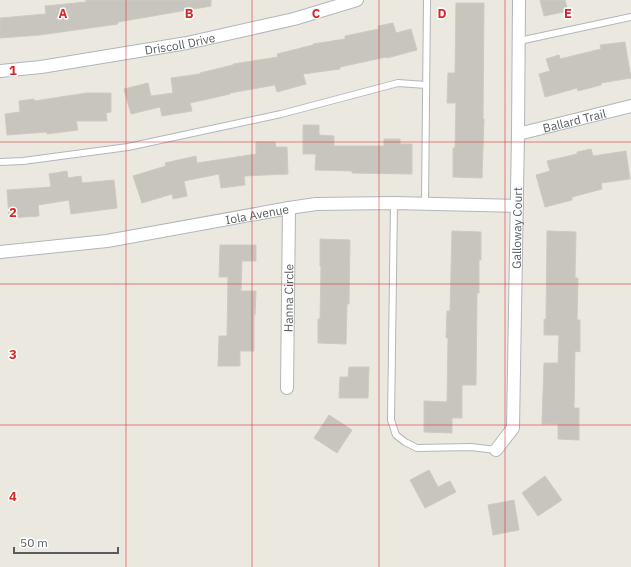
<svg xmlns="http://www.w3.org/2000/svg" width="631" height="567" viewBox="0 0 631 567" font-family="'IBM Plex Sans',sans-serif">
	<rect width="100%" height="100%" fill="#ebe8e0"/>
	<g fill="#c8c5bf" stroke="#cfcabf">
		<path d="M 86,0 L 211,0 L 211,6 L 118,22 L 118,24 L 40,35 L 0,38 L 0,18 L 46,14 L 45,6 L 86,2 Z"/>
		<path d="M 540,0 L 565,0 L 568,11 L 544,16 Z"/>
		<path d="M 456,3 L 484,3 L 483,119 L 484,119 L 482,178 L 453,177 L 453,148 L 455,148 L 456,103 L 447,103 L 448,73 L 455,73 Z"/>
		<path d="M 393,23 L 396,33 L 411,29 L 417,50 L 387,58 L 386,57 L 340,67 L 340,69 L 303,74 L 306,84 L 277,92 L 275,85 L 230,93 L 230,94 L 190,103 L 192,111 L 162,116 L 160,107 L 131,114 L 124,89 L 148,83 L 151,96 L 173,93 L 171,78 L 200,74 L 200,73 L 233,65 L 233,64 L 278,57 L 277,54 L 313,45 L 313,44 L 345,39 L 345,36 L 379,29 L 378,26 Z"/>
		<path d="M 625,42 L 631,78 L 601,83 L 601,85 L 578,91 L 577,88 L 545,97 L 539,74 L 550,71 L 546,59 L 559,55 L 560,59 L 601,49 L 600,45 Z"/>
		<path d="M 87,93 L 111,93 L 111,112 L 106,113 L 107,121 L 76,121 L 78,130 L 47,134 L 47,132 L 7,135 L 5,114 L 20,112 L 19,101 L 34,99 L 34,101 Z"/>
		<path d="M 303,125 L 319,125 L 319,135 L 334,136 L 334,146 L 384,146 L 384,139 L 400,139 L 400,144 L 412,144 L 412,174 L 352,173 L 352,171 L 315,170 L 316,154 L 303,154 Z"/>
		<path d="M 256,142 L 275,142 L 276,147 L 287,147 L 288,174 L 244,176 L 245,185 L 221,188 L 219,174 L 184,181 L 187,196 L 173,199 L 172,194 L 142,203 L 133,176 L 166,166 L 165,163 L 196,156 L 197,163 L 256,154 Z"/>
		<path d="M 591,149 L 593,156 L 626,151 L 630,179 L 601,183 L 602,189 L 572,197 L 572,200 L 545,207 L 536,175 L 550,171 L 547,161 L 577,154 L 577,152 Z"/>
		<path d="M 67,171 L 68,178 L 81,176 L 82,183 L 114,180 L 117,208 L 71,214 L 69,200 L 38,205 L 39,216 L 9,218 L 7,190 L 51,187 L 49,174 Z"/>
		<path d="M 452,231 L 481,232 L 481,260 L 479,260 L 479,293 L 477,293 L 476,385 L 462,385 L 462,418 L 452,418 L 452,433 L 424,432 L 424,401 L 447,402 L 448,338 L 446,338 L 447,311 L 450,311 Z"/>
		<path d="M 547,231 L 576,232 L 575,278 L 578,278 L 577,320 L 580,320 L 580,352 L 575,351 L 574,408 L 579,408 L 579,440 L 558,439 L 558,424 L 542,424 L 544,363 L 558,363 L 559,335 L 544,335 L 544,319 L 546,320 Z"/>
		<path d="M 320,239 L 350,240 L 349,304 L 347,304 L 346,344 L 318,343 L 318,319 L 320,319 L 321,266 L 320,266 Z"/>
		<path d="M 220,245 L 256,245 L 256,261 L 242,261 L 241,291 L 256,291 L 255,315 L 254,315 L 254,351 L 240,351 L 240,366 L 218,366 L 219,336 L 227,336 L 228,277 L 219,277 Z"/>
		<path d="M 349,367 L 369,367 L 368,398 L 339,398 L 340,377 L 348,377 Z"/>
		<path d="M 329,415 L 352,430 L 337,453 L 314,438 Z"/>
		<path d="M 429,470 L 438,487 L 450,481 L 456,492 L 425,508 L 410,480 Z"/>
		<path d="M 545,476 L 562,500 L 538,516 L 522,493 Z"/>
		<path d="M 514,500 L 519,530 L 493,535 L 488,505 Z"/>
	</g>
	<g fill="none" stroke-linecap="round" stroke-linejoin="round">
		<defs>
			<g id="service">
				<path d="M 519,41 L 631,17"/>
				<path d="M 0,162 L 23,161 L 128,147 L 281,114 L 398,83 L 426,85"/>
				<path d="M 394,203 L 391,420 L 396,435 L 405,442 L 417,448 L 471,447 L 496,450"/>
				<path d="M 425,204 L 427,0"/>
			</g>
			<g id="minor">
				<path id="s1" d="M 0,71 L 41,67 L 187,43 L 294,19 L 357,0"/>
				<path id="s2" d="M 518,134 L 631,106"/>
				<path id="s3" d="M 0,252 L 107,241 L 289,208 L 316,204 L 394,203 L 517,206"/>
				<path id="s4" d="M 287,388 L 289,208"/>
				<path id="s5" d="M 496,450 L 513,428 L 518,134 L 519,0"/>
			</g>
		</defs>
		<use href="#service" stroke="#b2b6ba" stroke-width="8"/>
		<use href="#minor" stroke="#b2b6ba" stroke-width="14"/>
		<use href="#service" stroke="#fff" stroke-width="6"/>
		<use href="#minor" stroke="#fff" stroke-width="12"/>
	</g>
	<path fill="none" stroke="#d62828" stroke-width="1" stroke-opacity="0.55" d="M 126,0 L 126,567M 252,0 L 252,567M 379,0 L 379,567M 505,0 L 505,567M 0,142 L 631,142M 0,284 L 631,284M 0,425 L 631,425"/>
	<g text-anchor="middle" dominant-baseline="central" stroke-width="3" stroke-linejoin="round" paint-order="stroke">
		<g font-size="12" fill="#585c60" stroke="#fff">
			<text stroke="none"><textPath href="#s1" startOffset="182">Driscoll Drive</textPath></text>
			<text stroke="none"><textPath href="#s2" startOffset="58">Ballard Trail</textPath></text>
			<text stroke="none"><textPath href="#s3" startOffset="260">Iola Avenue</textPath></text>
			<text stroke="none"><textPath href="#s5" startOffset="228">Galloway Court</textPath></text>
			<text stroke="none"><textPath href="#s4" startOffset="90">Hanna Circle</textPath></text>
		</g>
	</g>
	<g font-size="13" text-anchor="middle" font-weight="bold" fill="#d62828" stroke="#fff" stroke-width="3" stroke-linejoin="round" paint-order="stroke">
		<text x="63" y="18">A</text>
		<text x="189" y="18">B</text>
		<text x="316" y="18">C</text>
		<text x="442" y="18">D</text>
		<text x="568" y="18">E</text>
		<text x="13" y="75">1</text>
		<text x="13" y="217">2</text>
		<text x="13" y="359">3</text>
		<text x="13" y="501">4</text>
	</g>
	<path d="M14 547v6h104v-6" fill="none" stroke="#585c60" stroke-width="2"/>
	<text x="20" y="547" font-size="12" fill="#585c60" stroke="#ffffff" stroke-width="3" paint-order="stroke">50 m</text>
</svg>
